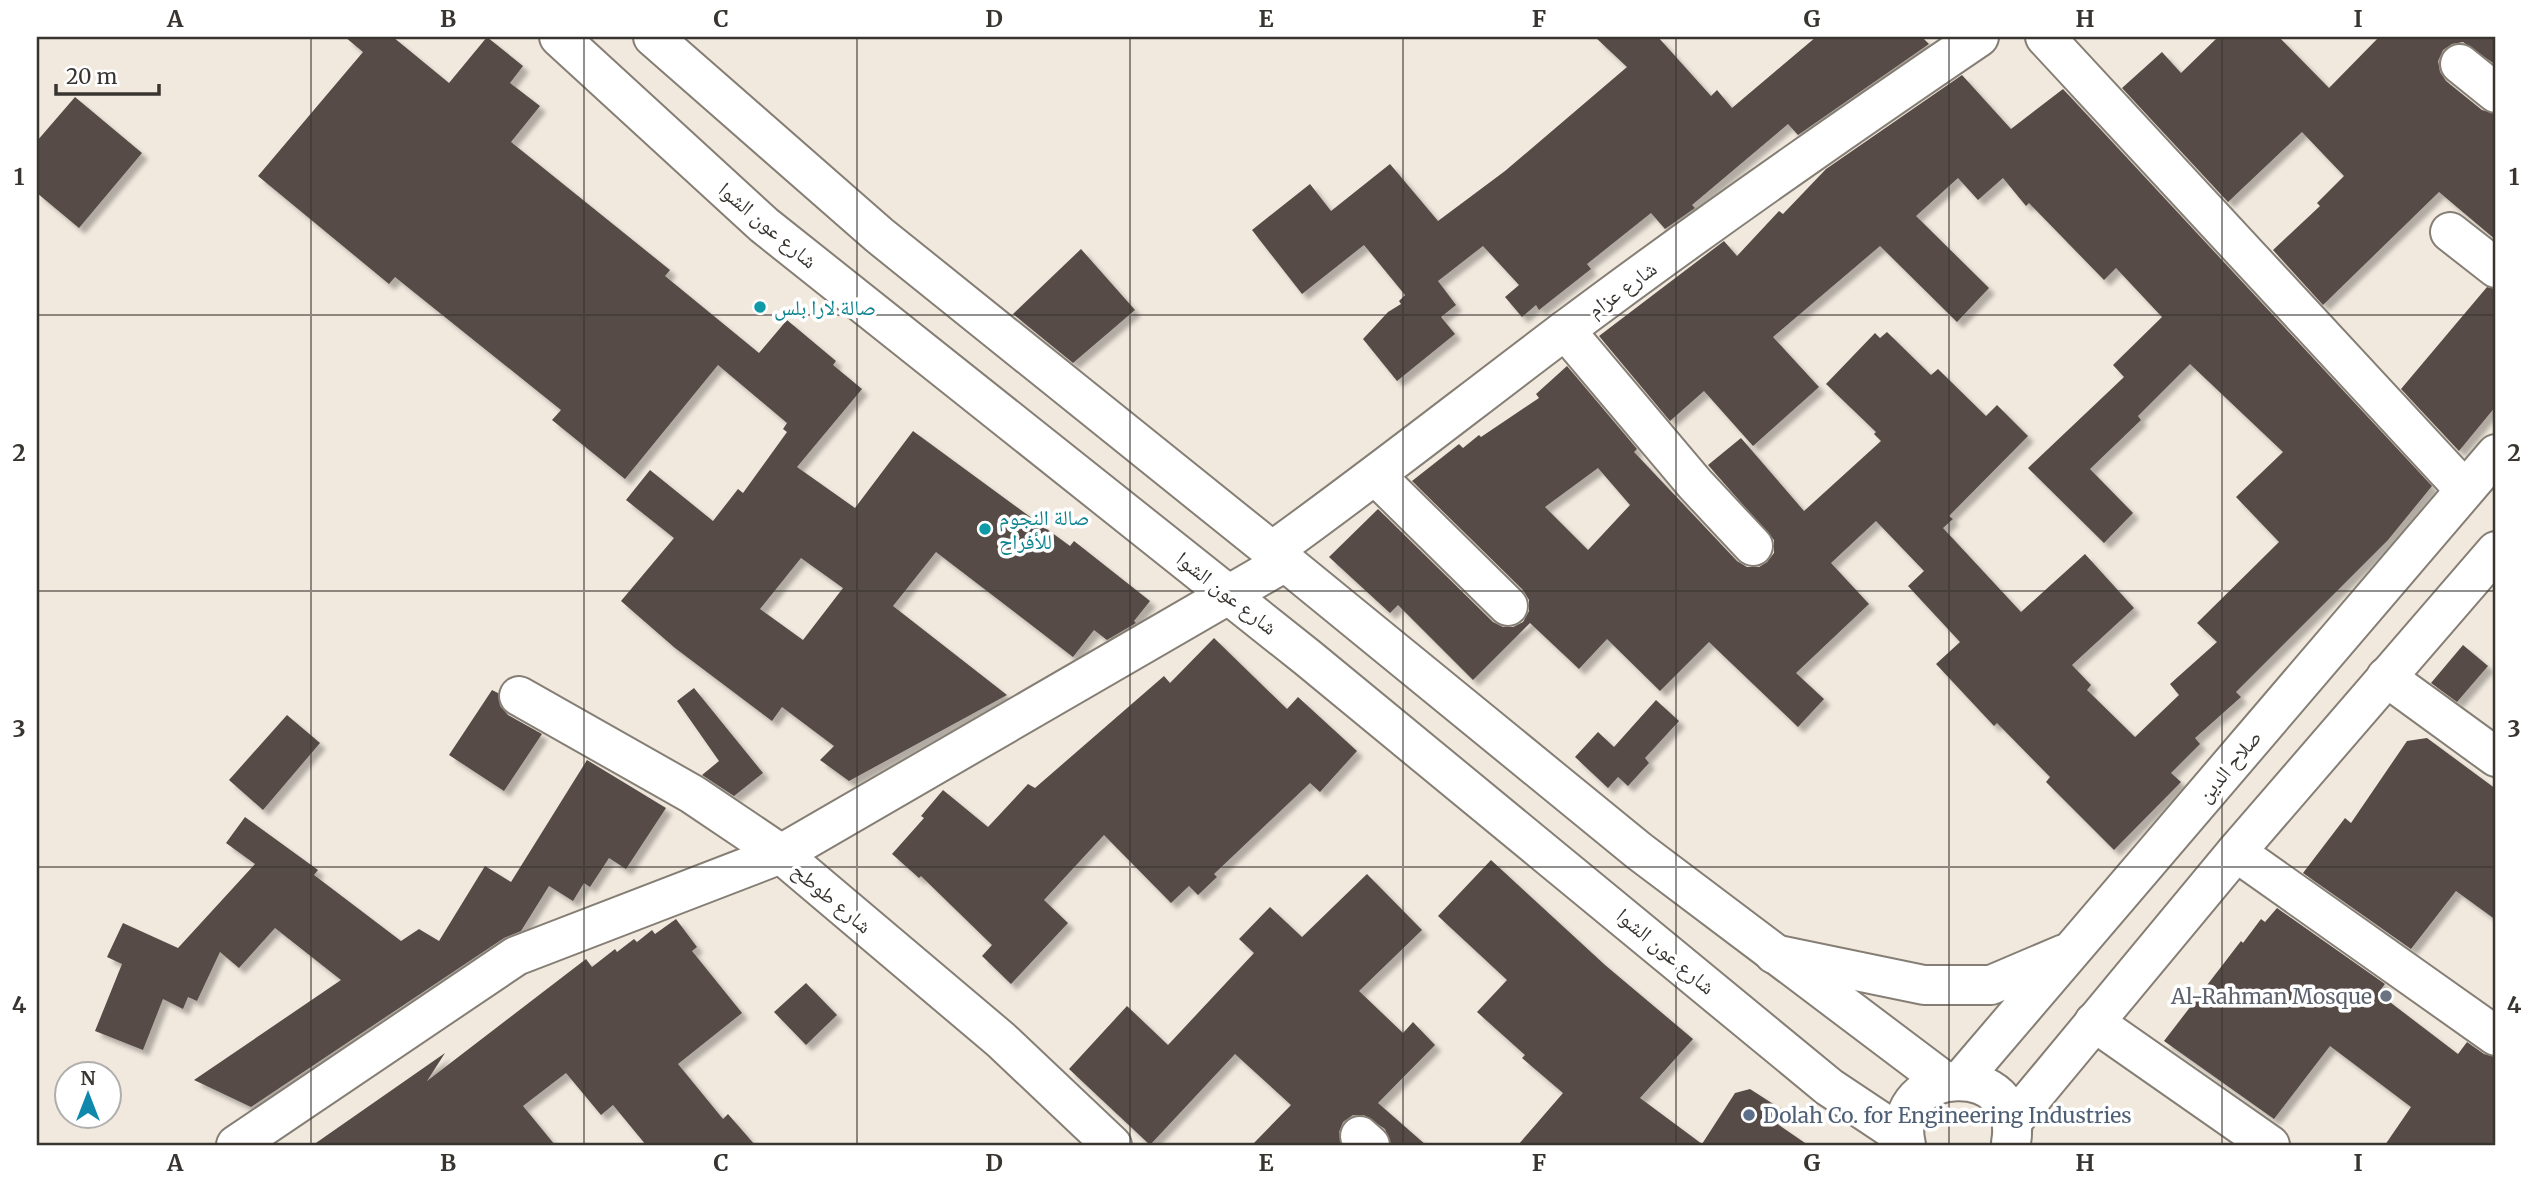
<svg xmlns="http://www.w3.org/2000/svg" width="2533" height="1182" viewBox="0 0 2533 1182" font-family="Merriweather,'Noto Naskh Arabic',serif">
	<defs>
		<filter id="shadow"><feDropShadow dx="6" dy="6" stdDeviation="2" flood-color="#0004"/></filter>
	</defs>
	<rect width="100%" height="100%" fill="#f1e9de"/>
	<g fill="#574c47" fill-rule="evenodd" filter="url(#shadow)">
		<path d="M 345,37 L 393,37 L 449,83 L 487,37 L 523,66 L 510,83 L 540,106 L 511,142 L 670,270 L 665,276 L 759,353 L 787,320 L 836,361 L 833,365 L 862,389 L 797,467 L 855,508 L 913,431 L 1070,546 L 1074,541 L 1150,601 L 1134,621 L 1136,623 L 1107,640 L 1094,630 L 1073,657 L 936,552 L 893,606 L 1007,695 L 849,781 L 820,760 L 834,746 L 782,707 L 772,721 L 675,648 L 621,601 L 674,538 L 626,500 L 650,470 L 713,521 L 738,489 L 743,493 L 787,432 L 783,429 L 787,423 L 718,365 L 625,479 L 552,420 L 561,410 L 395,277 L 389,284 L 258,176 L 363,52 ZM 801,558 L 843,588 L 803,640 L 760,609 Z"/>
		<path d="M 1595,37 L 1658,37 L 1711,96 L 1717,90 L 1732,108 L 1816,37 L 1922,37 L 1929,44 L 1798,135 L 1788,124 L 1692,205 L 1695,208 L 1665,229 L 1651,213 L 1587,264 L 1591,269 L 1539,310 L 1536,305 L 1522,317 L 1505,297 L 1519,285 L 1483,246 L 1438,281 L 1456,305 L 1441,317 L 1455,334 L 1397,381 L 1363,339 L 1388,312 L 1401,304 L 1399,301 L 1405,295 L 1364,245 L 1302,294 L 1252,230 L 1310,184 L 1331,211 L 1390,164 L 1438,221 L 1505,171 L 1627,67 Z"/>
		<path d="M 2218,37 L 2279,37 L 2329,88 L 2379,37 L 2496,37 L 2496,65 L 2463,42 L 2452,44 L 2443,50 L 2438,61 L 2440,72 L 2446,81 L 2482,110 L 2496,114 L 2496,240 L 2439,192 L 2323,305 L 2273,250 L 2320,206 L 2317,203 L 2344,176 L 2302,132 L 2228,202 L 2122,88 L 2162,52 L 2181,73 Z"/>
		<path d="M 1962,75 L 2011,129 L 2063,89 L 2432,486 L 2388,540 L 2236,692 L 2241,697 L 2195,738 L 2200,744 L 2171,773 L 2181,782 L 2114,850 L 2046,782 L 2050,777 L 1997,723 L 1994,726 L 1936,664 L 1960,642 L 1908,586 L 1924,571 L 1876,521 L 1831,563 L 1869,604 L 1796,673 L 1824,699 L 1798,727 L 1709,642 L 1660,691 L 1607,639 L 1579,669 L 1530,623 L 1473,680 L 1398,605 L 1390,613 L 1329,557 L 1378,509 L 1493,622 L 1503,627 L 1513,627 L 1523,622 L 1529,611 L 1529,600 L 1523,590 L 1412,481 L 1459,444 L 1463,448 L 1479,435 L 1481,437 L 1539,398 L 1536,394 L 1567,366 L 1637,449 L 1634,452 L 1737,561 L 1747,567 L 1759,567 L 1767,562 L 1774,553 L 1774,540 L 1708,465 L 1741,438 L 1804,511 L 1881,441 L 1874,434 L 1876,432 L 1826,384 L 1875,333 L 1880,338 L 1887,332 L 1931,375 L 1938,369 L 1986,416 L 1997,405 L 2028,436 L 1949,516 L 1953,519 L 1943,528 L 2021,612 L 2085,554 L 2134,608 L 2072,665 L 2091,685 L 2087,690 L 2135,737 L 2179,695 L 2170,684 L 2217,642 L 2197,623 L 2279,542 L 2236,497 L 2283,452 L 2190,364 L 2138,416 L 2141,420 L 2090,469 L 2133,513 L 2104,543 L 2028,468 L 2124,377 L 2113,365 L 2162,317 L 2116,268 L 2104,280 L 2029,203 L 2026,206 L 2003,178 L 1978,200 L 1958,178 L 1916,216 L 1989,288 L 1957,322 L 1880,246 L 1773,337 L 1819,387 L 1753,446 L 1704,391 L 1670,421 L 1599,336 L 1724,241 L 1737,256 L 1779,211 L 1783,214 L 1826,169 ZM 1598,468 L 1630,505 L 1588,550 L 1545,507 Z"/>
		<path d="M 75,97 L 142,153 L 79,228 L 37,193 L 37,141 Z"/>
		<path d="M 1081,249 L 1135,310 L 1073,363 L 1013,314 Z"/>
		<path d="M 2487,287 L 2496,289 L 2496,406 L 2459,451 L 2401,389 Z"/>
		<path d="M 1214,638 L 1287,709 L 1298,697 L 1357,751 L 1320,792 L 1310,783 L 1214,874 L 1217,877 L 1198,895 L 1189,886 L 1171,903 L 1104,835 L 1044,900 L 1068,923 L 1011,984 L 982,956 L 992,945 L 921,876 L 919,878 L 892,854 L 924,818 L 921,816 L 943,790 L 988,827 L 1028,784 L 1035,788 L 1164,676 L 1170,683 Z"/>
		<path d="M 2463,645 L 2488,666 L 2457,702 L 2431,683 Z"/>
		<path d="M 694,688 L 763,773 L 734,796 L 702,775 L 719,761 L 677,701 Z"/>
		<path d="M 492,690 L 498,693 L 500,706 L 508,715 L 542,734 L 504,791 L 449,755 Z"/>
		<path d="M 1656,700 L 1679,721 L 1645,758 L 1649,763 L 1628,786 L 1618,777 L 1608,788 L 1575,757 L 1598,732 L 1614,747 Z"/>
		<path d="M 287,715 L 320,743 L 263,810 L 229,780 Z"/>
		<path d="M 2427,738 L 2496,789 L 2496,920 L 2456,891 L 2411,949 L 2303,873 L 2345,818 L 2351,823 L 2407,741 Z"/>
		<path d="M 587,760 L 666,808 L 626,869 L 609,858 L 590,887 L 584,883 L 573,901 L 549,886 L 521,931 L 504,938 L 251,1107 L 194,1080 L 341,980 L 275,928 L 239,968 L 220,952 L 197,1001 L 188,997 L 183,1009 L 163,999 L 143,1050 L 95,1031 L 122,964 L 107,957 L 123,923 L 178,948 L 255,864 L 226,843 L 245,817 L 318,870 L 314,875 L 401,941 L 419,929 L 439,941 L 485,866 L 511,882 Z"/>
		<path d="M 1491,860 L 1605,965 L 1693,1039 L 1640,1098 L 1702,1144 L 1735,1093 L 1750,1089 L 1781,1109 L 1773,1121 L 1808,1145 L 1518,1145 L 1563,1093 L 1522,1058 L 1525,1055 L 1477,1012 L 1507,980 L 1438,916 Z"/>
		<path d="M 1367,874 L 1422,930 L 1359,991 L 1403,1033 L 1413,1022 L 1435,1045 L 1378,1103 L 1426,1145 L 1391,1145 L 1385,1129 L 1364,1115 L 1353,1115 L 1343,1122 L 1339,1132 L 1341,1145 L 1252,1145 L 1291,1105 L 1235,1054 L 1150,1145 L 1069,1069 L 1127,1006 L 1168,1045 L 1254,953 L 1239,939 L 1270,907 L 1302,937 Z"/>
		<path d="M 2277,908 L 2385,984 L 2378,993 L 2458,1054 L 2467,1042 L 2484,1054 L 2496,1057 L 2496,1145 L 2385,1145 L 2411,1107 L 2330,1046 L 2274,1119 L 2164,1041 L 2241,941 L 2243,943 L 2261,919 L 2265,922 Z"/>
		<path d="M 676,919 L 697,947 L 692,951 L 742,1013 L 678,1064 L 723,1119 L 728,1114 L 755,1145 L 646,1145 L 613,1105 L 601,1115 L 566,1073 L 523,1106 L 555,1145 L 313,1145 L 445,1053 L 427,1081 L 586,959 L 592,967 L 615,949 L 617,952 L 634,939 L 637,942 L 652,930 L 655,934 Z"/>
		<path d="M 806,983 L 837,1015 L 806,1045 L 774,1012 Z"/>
	</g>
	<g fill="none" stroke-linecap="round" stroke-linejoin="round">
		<defs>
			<g id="minor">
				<path d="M 2045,37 L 2464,489"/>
				<path d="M 2460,64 L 2496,93"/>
				<path d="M 2450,232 L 2496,268"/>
				<path d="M 1565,330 L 1695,484 L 1753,546"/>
				<path d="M 1376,476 L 1508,606"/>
				<path d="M 1272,551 C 1371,480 1467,404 1564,331 C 1700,229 1839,132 1979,37"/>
				<path d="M 2386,677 L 2496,757"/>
				<path d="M 519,696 L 692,794 L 781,854 L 1001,1040 L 1112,1145"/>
				<path d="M 2236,852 L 2496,1036"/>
				<path d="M 2094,1022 L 2270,1145"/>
				<path d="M 1360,1136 L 1370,1145"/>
				<path d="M 236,1145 L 516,956 L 781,854 L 1285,562"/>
			</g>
			<g id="major">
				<path d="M 559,37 L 764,225 L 1308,658 L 1829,1087 L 1904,1137"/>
				<path d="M 653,37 L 879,235 L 1272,551 L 1639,851 L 1944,1081"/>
			</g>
			<g id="highway">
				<path d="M 1774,954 L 1924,985 L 1991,985 L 2064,954"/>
				<path d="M 1962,1079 L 2496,454"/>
				<path d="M 2012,1122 L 2236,852 L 2496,551"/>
				<path d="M 1906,1145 C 1887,1063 2026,1058 2011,1143"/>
			</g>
		</defs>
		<use href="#minor" stroke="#857e74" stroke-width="42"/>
		<use href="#major" stroke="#857e74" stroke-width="42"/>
		<use href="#highway" stroke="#857e74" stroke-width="42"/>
		<use href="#minor" stroke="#fff" stroke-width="38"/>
		<use href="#major" stroke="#fff" stroke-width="38"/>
		<use href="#highway" stroke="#fff" stroke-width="38"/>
	</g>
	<path fill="none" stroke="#383531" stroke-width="2" stroke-opacity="0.55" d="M 311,37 L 311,1145M 584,37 L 584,1145M 857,37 L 857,1145M 1130,37 L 1130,1145M 1403,37 L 1403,1145M 1676,37 L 1676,1145M 1949,37 L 1949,1145M 2222,37 L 2222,1145M 37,315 L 2496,315M 37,591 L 2496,591M 37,867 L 2496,867"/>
	<g fill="#0f9aa8" stroke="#fff" stroke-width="2.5">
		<circle cx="760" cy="307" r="7"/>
		<circle cx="985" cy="529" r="7"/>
	</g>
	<circle fill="#6b7280" stroke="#fff" stroke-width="2.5" cx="2386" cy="996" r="7"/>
	<circle fill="#5c6f8a" stroke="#fff" stroke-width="2.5" cx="1749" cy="1115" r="7"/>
	<g text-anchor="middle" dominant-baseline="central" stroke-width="7" stroke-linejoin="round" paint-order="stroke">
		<g font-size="21" fill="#383531" stroke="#fff">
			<text transform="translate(768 225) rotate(40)">شارع عون الشوا</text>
			<text transform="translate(1622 289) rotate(-36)">شارع عزام</text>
			<text transform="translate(1227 593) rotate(38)">شارع عون الشوا</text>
			<text transform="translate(2229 766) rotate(-50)">صلاح الدين</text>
			<text transform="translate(832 898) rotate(40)">شارع طوطح</text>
			<text transform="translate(1666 951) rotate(40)">شارع عون الشوا</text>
		</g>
		<g font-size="21" fill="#0d838f" stroke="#fff" text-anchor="start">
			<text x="774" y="307">صالة لارا بلس</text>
			<text x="999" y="517">صالة النجوم<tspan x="999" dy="24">للأفراح</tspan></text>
		</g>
		<g font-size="21" fill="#5b616d" stroke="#fff" text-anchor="end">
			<text x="2372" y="996">Al-Rahman Mosque</text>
		</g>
		<g font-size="21" fill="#4e5e75" stroke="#fff" text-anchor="start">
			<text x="1763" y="1115">Dolah Co. for Engineering Industries</text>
		</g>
	</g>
	<rect width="2533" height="1182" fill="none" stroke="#ffffff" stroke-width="77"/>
	<g transform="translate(88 1095)"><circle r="33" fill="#ffffff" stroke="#afaead" stroke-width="2"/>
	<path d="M0-5L12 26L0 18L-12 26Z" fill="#0f88ab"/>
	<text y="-10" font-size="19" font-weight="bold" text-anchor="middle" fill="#383531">N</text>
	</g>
	<path d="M56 84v10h103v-10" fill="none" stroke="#383531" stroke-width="3.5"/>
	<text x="66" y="84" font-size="21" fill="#383531" stroke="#ffffff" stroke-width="5" paint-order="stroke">20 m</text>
	<rect x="38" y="38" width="2456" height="1106" fill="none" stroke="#383531" stroke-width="2.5"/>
	<g font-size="23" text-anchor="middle" font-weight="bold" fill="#383531">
		<text x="175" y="27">A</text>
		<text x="448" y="27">B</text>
		<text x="721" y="27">C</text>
		<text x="994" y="27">D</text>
		<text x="1266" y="27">E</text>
		<text x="1539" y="27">F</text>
		<text x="1812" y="27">G</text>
		<text x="2085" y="27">H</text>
		<text x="2358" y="27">I</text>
		<text x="19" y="185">1</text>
		<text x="2514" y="185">1</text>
		<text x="19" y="461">2</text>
		<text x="2514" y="461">2</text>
		<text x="19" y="737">3</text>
		<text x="2514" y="737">3</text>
		<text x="19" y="1013">4</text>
		<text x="2514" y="1013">4</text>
		<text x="175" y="1171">A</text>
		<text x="448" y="1171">B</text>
		<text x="721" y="1171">C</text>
		<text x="994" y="1171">D</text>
		<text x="1266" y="1171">E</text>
		<text x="1539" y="1171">F</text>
		<text x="1812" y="1171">G</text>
		<text x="2085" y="1171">H</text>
		<text x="2358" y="1171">I</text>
	</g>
</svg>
